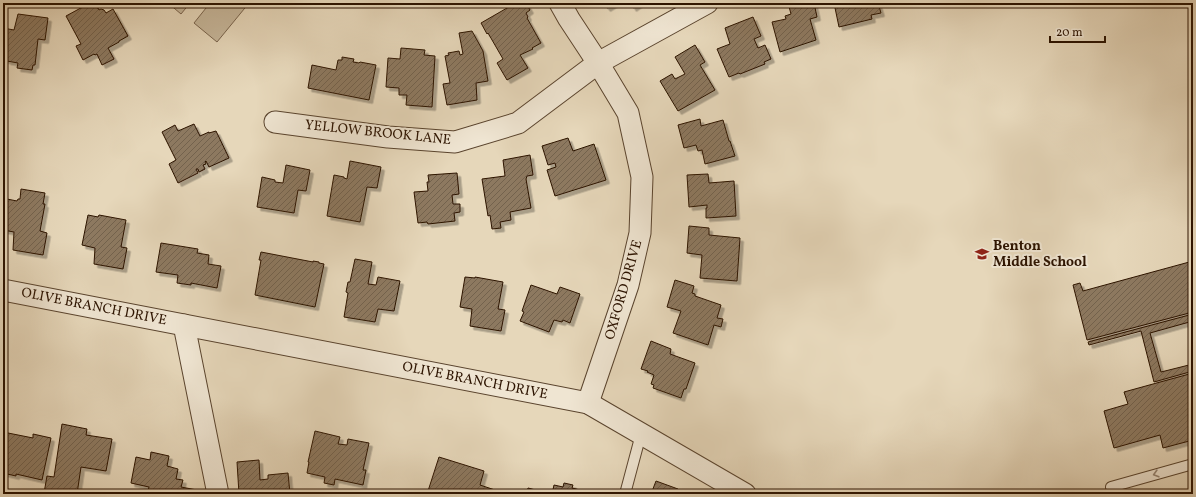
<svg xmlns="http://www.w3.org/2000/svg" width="1196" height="497" viewBox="0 0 1196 497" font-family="Vollkorn,serif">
	<defs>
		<pattern id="building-hatch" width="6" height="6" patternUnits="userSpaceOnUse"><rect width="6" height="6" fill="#8d7961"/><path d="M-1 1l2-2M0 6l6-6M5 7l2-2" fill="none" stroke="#73624e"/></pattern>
		<filter id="shadow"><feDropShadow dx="3.5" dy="3.5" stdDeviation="0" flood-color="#0004"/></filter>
	</defs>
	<rect width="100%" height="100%" fill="#e6d7ba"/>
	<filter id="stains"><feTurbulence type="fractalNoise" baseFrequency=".005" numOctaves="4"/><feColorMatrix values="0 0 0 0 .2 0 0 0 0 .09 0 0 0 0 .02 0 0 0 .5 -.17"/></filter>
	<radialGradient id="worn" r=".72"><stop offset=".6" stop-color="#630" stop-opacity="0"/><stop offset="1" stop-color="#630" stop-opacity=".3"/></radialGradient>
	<g fill="#c6b69a" stroke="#79644d">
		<path d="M 168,3 L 190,3 L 181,14 Z"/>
		<path d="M 210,3 L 249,3 L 217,42 L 194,23 Z"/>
	</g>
	<g fill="url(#building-hatch)" stroke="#2c1300" filter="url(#shadow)">
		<path d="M 90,3 L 94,3 L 97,8 L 98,8 L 99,10 L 101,9 L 104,10 L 106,13 L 113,9 L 128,36 L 119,41 L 119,42 L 108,48 L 114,59 L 102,65 L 97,54 L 95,55 L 94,54 L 83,60 L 76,46 L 81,44 L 66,16 Z"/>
		<path d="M 504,3 L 526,3 L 530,10 L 526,13 L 528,17 L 527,18 L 541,43 L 532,48 L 533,49 L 520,55 L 528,68 L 507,80 L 497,63 L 503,59 L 488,33 L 487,34 L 481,23 L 507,8 Z"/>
		<path d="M 603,3 L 615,3 L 607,8 Z"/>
		<path d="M 630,3 L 640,3 L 633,8 Z"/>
		<path d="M 788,3 L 814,3 L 817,17 L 810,19 L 816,40 L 780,52 L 772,22 L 786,19 L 785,16 L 791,14 Z"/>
		<path d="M 834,3 L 878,3 L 881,13 L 871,15 L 872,19 L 839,27 Z"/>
		<path d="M 18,14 L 48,18 L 45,40 L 38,39 L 35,65 L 33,65 L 32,70 L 17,68 L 18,63 L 7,61 L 7,60 L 3,60 L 3,28 L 14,30 Z"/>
		<path d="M 753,17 L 761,36 L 754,39 L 758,48 L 765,45 L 771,59 L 764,62 L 765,64 L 740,74 L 739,73 L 729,77 L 717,49 L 730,44 L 725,28 Z"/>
		<path d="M 472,31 L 483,51 L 488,81 L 476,83 L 477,100 L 447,105 L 443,84 L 450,83 L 445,56 L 449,55 L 448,53 L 459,51 L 460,55 L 463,54 L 459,33 Z"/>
		<path d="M 695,45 L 705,62 L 700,65 L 715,90 L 678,111 L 660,81 L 672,74 L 675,79 L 685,74 L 675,57 Z"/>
		<path d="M 401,48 L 425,50 L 424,55 L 435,56 L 432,107 L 406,105 L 407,95 L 399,95 L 399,88 L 386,87 L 388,58 L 400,59 Z"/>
		<path d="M 342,57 L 354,59 L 353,62 L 359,63 L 360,62 L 376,65 L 369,100 L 308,88 L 312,65 L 336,70 L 338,60 L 342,60 Z"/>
		<path d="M 700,119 L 701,126 L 723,120 L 729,141 L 730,141 L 735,156 L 705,164 L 702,150 L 698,151 L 696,145 L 684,148 L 678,125 Z"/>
		<path d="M 194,124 L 200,136 L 209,132 L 209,133 L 216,131 L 229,158 L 209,167 L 206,161 L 205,162 L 206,164 L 203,165 L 205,169 L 199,172 L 198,169 L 196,169 L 198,173 L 178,183 L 169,164 L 176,160 L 162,132 L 175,125 L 178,131 Z"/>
		<path d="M 568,138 L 573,151 L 594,144 L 606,180 L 555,196 L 547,170 L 556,167 L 555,163 L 548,165 L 542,146 Z"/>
		<path d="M 530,155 L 533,175 L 527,176 L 526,179 L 531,208 L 510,212 L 511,220 L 500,222 L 501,228 L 492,229 L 490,215 L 488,216 L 482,179 L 505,176 L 503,160 Z"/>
		<path d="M 350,161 L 381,167 L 377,188 L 367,187 L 360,222 L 327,216 L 334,175 L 344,177 L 344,178 L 347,179 Z"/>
		<path d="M 286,165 L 310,170 L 306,191 L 298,190 L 294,213 L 257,207 L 262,177 L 275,180 L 275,182 L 283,183 Z"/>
		<path d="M 457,173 L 459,194 L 452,195 L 453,204 L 460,204 L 460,212 L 454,213 L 455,221 L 428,224 L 427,222 L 418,223 L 414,192 L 428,191 L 427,182 L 429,182 L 428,175 Z"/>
		<path d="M 708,174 L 709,183 L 734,181 L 736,216 L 706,218 L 706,208 L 707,208 L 707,205 L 689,207 L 687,175 Z"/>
		<path d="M 21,189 L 45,193 L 43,204 L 45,204 L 40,231 L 47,233 L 43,255 L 13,250 L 14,232 L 3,230 L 3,200 L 7,200 L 7,199 L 17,201 L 18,199 L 20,199 Z"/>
		<path d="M 88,215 L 98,217 L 99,215 L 126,220 L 121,247 L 127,248 L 123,269 L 94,264 L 95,248 L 82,245 Z"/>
		<path d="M 689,226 L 709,228 L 709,235 L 740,238 L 737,281 L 700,278 L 702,255 L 687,253 Z"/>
		<path d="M 161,243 L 198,249 L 197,253 L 209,255 L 208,264 L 221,266 L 217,288 L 191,283 L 191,285 L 177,283 L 178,275 L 156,272 Z"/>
		<path d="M 261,252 L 313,262 L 313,261 L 319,262 L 319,263 L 324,264 L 315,307 L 255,295 L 261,260 L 259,260 Z"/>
		<path d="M 355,259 L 372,262 L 368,284 L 376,285 L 378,277 L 400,281 L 394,311 L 378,309 L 375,322 L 344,317 L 348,293 L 346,292 L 348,282 L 350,282 Z"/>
		<path d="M 1193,261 L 1193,312 L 1087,340 L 1073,285 L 1080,283 L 1083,291 Z"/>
		<path d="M 465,277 L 475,278 L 475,277 L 503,282 L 498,309 L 505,310 L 501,331 L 470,326 L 472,309 L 460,307 Z"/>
		<path d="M 675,280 L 694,286 L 692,293 L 695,294 L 695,296 L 721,305 L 717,318 L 723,319 L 721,327 L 714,325 L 708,345 L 673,333 L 681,311 L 667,307 Z"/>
		<path d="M 531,285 L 557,294 L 560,287 L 580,294 L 570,323 L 563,320 L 562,322 L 554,320 L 549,332 L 520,321 L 524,312 L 522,311 Z"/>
		<path d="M 1193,314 L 1193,321 L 1150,333 L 1161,372 L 1193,364 L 1193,371 L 1154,382 L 1141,331 L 1089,345 L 1088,342 Z"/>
		<path d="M 651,341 L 671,349 L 670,354 L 695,363 L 686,389 L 684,389 L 681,398 L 653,388 L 654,385 L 651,384 L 654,375 L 647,372 L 648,371 L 641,369 Z"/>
		<path d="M 1193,373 L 1193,440 L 1163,448 L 1160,435 L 1114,448 L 1104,411 L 1128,404 L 1124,392 Z"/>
		<path d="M 62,424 L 87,429 L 86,435 L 112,439 L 106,471 L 81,467 L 77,494 L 51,494 L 44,493 L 47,476 L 54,477 Z"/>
		<path d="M 315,431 L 340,437 L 338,444 L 347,445 L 348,439 L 369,443 L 363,470 L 366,470 L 363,485 L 335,479 L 334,485 L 324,483 L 325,477 L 307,473 L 309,462 L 308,462 Z"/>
		<path d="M 3,432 L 33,438 L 33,434 L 51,438 L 42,480 L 16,474 L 16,476 L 3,473 Z"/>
		<path d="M 151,452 L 169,456 L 167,466 L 178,469 L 176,479 L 183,480 L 181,487 L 197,490 L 196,494 L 158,494 L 158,493 L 148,491 L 149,487 L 131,483 L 136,457 L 150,460 Z"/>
		<path d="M 439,457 L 484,471 L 480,485 L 507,494 L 436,494 L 428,491 Z"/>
		<path d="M 259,460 L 260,480 L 268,479 L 268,475 L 288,473 L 290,494 L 239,494 L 237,462 Z"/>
		<path d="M 656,481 L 678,489 L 676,494 L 651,494 Z"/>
		<path d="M 564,483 L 573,485 L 572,488 L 580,490 L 582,494 L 552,494 L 554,485 L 563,487 Z"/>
		<path d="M 528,488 L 551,494 L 526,494 Z"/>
	</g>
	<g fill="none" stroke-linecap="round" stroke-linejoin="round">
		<defs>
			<g id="service">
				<path d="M 625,494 L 641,434"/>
				<path d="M 1113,494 L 1111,487 L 1193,464"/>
			</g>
			<g id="minor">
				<path d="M 560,3 L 569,19 L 598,63 L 628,113 L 642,177 L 640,233 L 628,285 L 588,403"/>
				<path d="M 275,122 L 388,137 L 455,142 L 518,123 L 598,63 L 707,3"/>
				<path d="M 3,290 L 588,403 L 745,494"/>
				<path d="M 184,325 L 218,494"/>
			</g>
		</defs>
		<use href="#service" stroke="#5a442e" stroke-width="12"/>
		<use href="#minor" stroke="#5a442e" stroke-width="23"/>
		<use href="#service" stroke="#efe5d2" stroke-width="10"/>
		<use href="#minor" stroke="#efe5d2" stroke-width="21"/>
	</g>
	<defs><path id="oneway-chevron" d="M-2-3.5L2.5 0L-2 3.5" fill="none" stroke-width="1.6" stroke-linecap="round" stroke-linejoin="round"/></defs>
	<use stroke="#978674" href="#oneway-chevron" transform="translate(1156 474) rotate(164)"/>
	<defs>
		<symbol id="school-bare" viewBox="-9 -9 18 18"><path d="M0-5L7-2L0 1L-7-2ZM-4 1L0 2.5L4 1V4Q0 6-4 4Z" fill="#8f2418" stroke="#efe5d2" stroke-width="2.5" paint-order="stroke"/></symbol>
	</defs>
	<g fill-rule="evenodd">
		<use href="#school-bare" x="972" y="244" width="20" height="20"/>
	</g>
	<g text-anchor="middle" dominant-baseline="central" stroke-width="4" stroke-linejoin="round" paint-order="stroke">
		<g font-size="14" fill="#2c1300" stroke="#efe5d2">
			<text transform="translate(378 133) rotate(6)">YELLOW BROOK LANE</text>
			<text transform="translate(624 290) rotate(-74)">OXFORD DRIVE</text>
			<text transform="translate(94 307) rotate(11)">OLIVE BRANCH DRIVE</text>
			<text transform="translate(475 381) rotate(11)">OLIVE BRANCH DRIVE</text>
		</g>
		<g font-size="14" font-weight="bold" fill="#2c1300" stroke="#efe5d2" text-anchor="start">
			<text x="993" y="246">Benton<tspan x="993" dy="16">Middle School</tspan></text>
		</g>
	</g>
	<rect width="1196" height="497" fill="none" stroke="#e6d7ba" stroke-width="16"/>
	<rect x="4" y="4" width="1188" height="489" fill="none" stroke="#2c1300" stroke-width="2"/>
	<rect x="8" y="8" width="1180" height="481" fill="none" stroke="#2c1300"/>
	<path d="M1050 36v6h55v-6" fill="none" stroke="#2c1300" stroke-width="2"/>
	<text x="1056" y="36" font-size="12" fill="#2c1300" stroke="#efe5d2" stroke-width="3" paint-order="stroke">20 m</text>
	<rect width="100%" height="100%" filter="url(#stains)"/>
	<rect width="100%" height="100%" fill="url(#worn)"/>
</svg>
